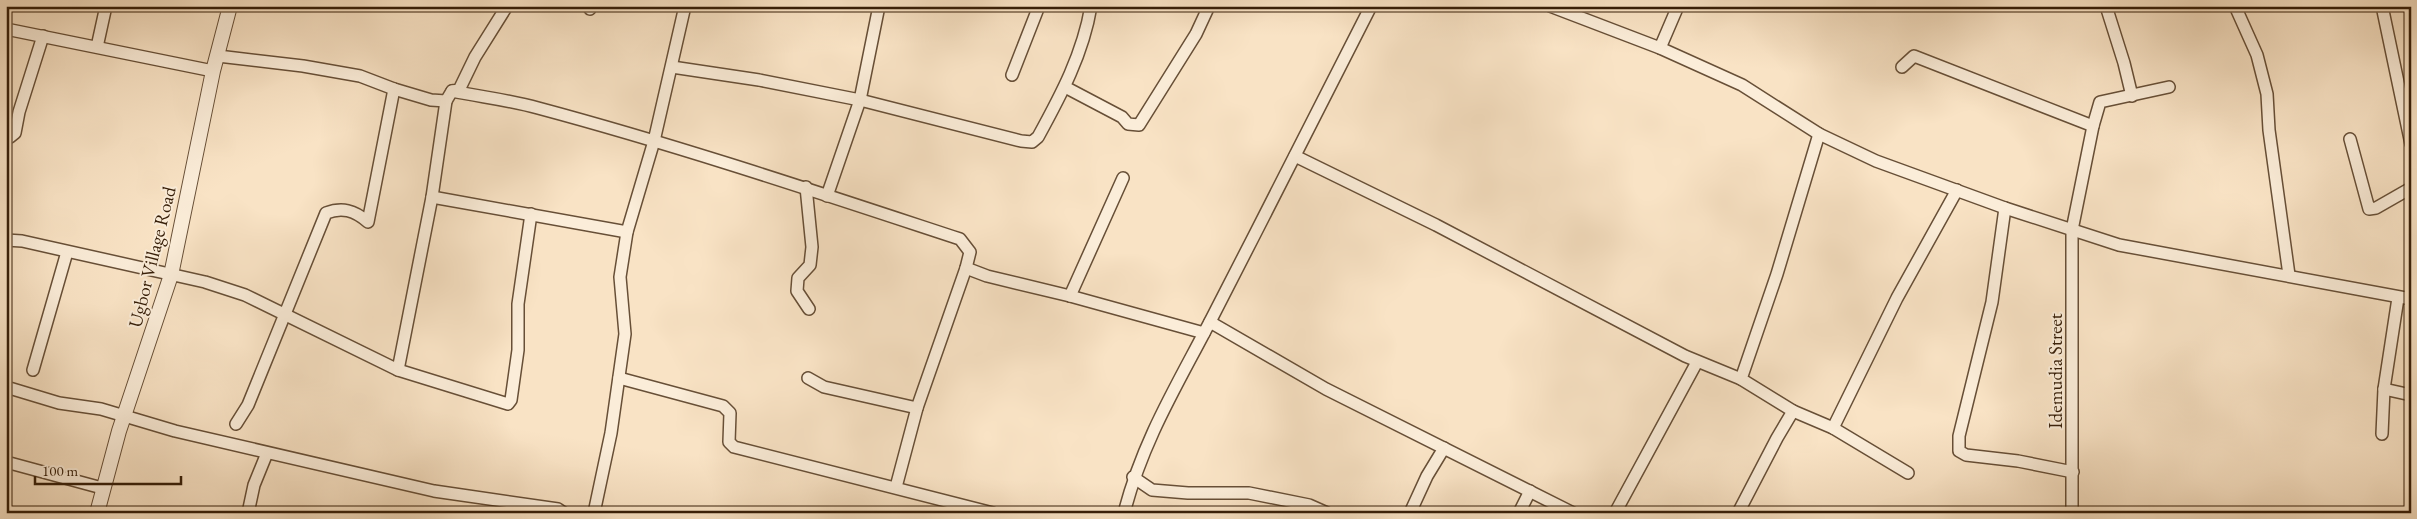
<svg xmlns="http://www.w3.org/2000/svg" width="2417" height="519" viewBox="0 0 2417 519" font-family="'EB Garamond',serif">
	<rect width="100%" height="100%" fill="#f9e3c5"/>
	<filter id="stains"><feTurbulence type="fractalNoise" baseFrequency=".004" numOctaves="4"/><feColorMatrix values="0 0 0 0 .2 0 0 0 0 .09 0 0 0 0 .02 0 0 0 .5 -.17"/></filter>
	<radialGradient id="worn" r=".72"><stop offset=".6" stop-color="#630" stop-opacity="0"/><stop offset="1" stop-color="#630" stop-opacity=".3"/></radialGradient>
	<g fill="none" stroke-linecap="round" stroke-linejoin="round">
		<defs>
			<g id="minor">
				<path d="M 588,6 L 590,9"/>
				<path d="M 1550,6 L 1660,48 L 1742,85 L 1819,134 L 1876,161 L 2005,208 L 2119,245 L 2411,299"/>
				<path d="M 2106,6 L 2124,63 L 2132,96"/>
				<path d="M 2235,6 L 2257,55 L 2267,94 L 2269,130 L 2289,275"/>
				<path d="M 2382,6 L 2411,144"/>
				<path d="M 6,29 L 213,71"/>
				<path d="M 97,47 L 106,6"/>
				<path d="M 1660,48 L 1678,6"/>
				<path d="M 218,56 L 303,66 L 360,76 L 394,89 L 431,100 L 446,101 L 452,91 L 459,90 L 475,57 L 507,6"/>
				<path d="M 672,67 L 759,80 L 860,100 L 1021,141 L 1032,142 L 1038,137 C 1061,95 1083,54 1091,6"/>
				<path d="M 1902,67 L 1914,56 L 2093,126"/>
				<path d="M 1012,75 L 1039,6"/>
				<path d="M 1065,87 L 1122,117 L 1128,124 L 1139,125 L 1196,34 L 1209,6"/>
				<path d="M 452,91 C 481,97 510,100 538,108 C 680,146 820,193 960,239 L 970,252 L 966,268 L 917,408 L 896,487"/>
				<path d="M 6,136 L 10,137 L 15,133 L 19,112 L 43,36"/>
				<path d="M 2350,139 L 2369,209 L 2376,208 L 2411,188"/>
				<path d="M 1295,156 L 1436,225 L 1685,356 L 1741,379"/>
				<path d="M 806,187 L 812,247 L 810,265 L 798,278 L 797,291 L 809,309"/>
				<path d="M 827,196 L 860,100 L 879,6"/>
				<path d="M 432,197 L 627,232"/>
				<path d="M 2005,208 L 1992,302 L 1959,436 L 1959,451 L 1966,455 L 2018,461 L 2073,472"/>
				<path d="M 6,240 L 22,241 L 205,282 L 245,295 L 398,370 L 508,404 L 511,400 L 518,350 L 518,304 L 531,214"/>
				<path d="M 966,268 L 987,276 L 1070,296 L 1204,333"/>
				<path d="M 1070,296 L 1123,178"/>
				<path d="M 1210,322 L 1326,389 L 1573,513"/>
				<path d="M 33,370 L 67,252"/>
				<path d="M 398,370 L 432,197 L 446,101"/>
				<path d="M 619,378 L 723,406 L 730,413 L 729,442 L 734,447 L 993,513"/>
				<path d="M 808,378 L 824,387 L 917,408"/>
				<path d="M 6,387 L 59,403 L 101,409 L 175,431 L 434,491 L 558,509 L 564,513"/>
				<path d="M 2384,389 L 2411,395"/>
				<path d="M 1793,411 L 1833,428 L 1908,473"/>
				<path d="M 236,424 L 248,405 L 326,213 C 342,207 354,210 368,222 L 394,89"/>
				<path d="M 1833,428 L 1897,298 L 1957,190"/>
				<path d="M 2382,434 L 2384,389 L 2398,298"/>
				<path d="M 6,462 L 102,488"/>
				<path d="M 1133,477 L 1152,490 L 1188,493 L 1249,493 L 1309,505 L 1327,513"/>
				<path d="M 248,513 L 254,485 L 267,453"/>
				<path d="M 594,513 L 611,433 L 625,334 L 620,277 L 627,232 L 654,141 L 685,6"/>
				<path d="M 1124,513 C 1144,436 1181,379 1216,310 C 1268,209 1319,108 1371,6"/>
				<path d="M 1410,513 L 1427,476 L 1444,448"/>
				<path d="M 1519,513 L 1530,491"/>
				<path d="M 1615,513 L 1697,362"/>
				<path d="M 1738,513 L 1777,438 L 1793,411 L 1741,379 L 1777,274 L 1819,134"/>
				<path d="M 2072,513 L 2072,230 L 2093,126 L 2100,102 L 2169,87"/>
			</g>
			<path id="tertiary" d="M 97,513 L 119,431 L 171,275 L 213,71 L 230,6"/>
		</defs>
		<use href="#minor" stroke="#674f37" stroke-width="14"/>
		<use href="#tertiary" stroke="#674f37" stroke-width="16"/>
		<use href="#minor" stroke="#fbedd9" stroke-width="11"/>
		<use href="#tertiary" stroke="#fbedd9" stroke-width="14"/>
	</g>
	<g text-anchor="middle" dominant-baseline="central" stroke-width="4" stroke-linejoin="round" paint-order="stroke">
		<g font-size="19" fill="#361e08" stroke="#fbedd9">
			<text transform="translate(152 257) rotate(-76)">Ugbor Village Road</text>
			<text transform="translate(2055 371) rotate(-90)">Idemudia Street</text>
		</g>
	</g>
	<rect width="2417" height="519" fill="none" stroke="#f9e3c5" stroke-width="25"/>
	<rect x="8" y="8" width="2402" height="504" fill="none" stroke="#361e08" stroke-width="2.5"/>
	<rect x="12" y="12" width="2392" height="494" fill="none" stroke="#361e08"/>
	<path d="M35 476v8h146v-8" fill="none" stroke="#361e08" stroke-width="2.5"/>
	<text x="42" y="476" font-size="15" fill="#361e08" stroke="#fbedd9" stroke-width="4" paint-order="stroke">100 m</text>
	<rect width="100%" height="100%" filter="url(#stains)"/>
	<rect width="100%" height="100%" fill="url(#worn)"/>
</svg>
